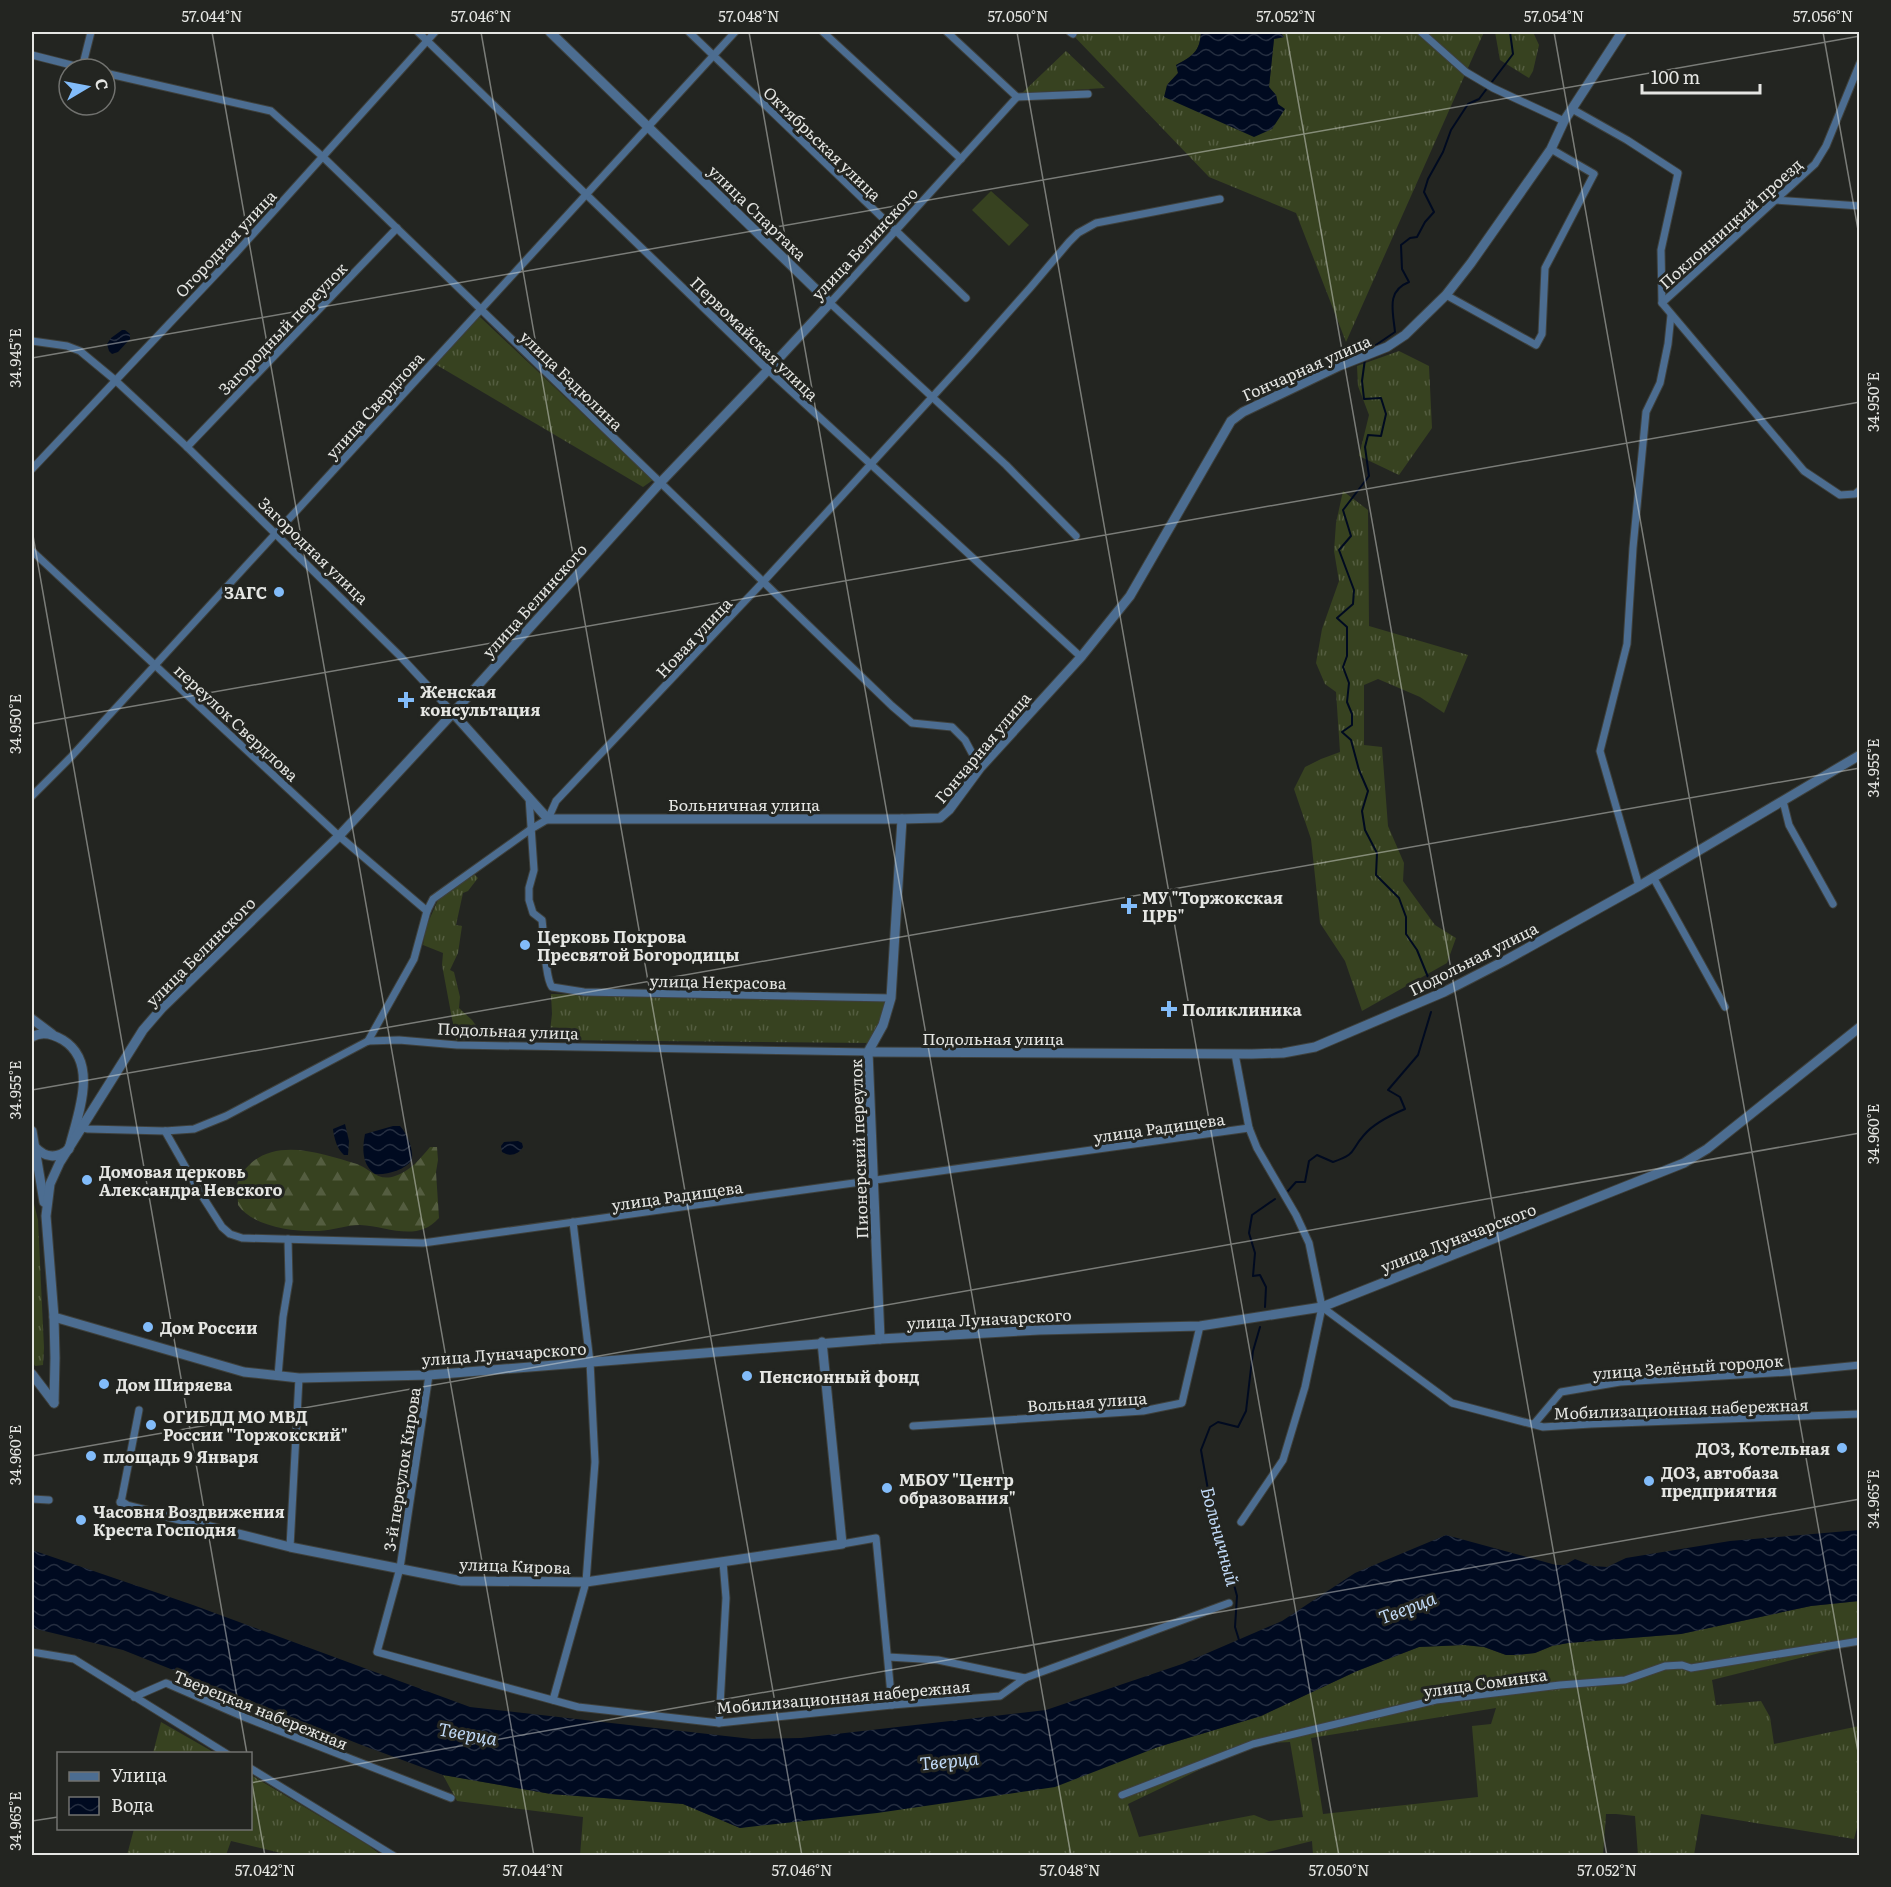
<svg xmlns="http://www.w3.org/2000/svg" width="1891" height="1887" viewBox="0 0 1891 1887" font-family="Literata,serif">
	<defs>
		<pattern id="grass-tufts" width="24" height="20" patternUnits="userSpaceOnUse" patternTransform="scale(1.5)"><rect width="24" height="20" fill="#374220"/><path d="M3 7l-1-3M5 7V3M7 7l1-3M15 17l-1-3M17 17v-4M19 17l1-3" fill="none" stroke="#545d40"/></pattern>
		<pattern id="forest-firs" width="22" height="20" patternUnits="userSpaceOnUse" patternTransform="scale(1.5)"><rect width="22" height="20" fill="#374220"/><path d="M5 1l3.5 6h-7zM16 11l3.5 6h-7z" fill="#545d40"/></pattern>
		<pattern id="water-waves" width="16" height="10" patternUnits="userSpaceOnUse" patternTransform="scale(1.5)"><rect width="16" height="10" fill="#000a20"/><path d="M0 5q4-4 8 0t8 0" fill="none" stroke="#252e40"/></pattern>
	</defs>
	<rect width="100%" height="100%" fill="#232521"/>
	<g fill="url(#grass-tufts)" fill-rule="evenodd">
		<path d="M 1070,32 L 1201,32 C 1200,51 1193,56 1177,65 L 1178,73 L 1167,85 L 1278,104 L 1276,95 L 1269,87 L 1274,39 L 1284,37 L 1280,32 L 1484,32 L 1346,342 L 1296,213 L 1209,177 Z"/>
		<path d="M 1495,32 L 1533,32 L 1539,45 L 1533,71 L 1529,78 L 1500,60 Z"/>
		<path d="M 1066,51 L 1105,88 L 1022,93 Z"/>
		<path d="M 479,316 L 653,480 L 643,487 L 435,364 Z"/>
		<path d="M 1399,351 L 1429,366 L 1432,428 L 1399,475 L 1359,456 L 1369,415 L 1358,386 L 1357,366 Z"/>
		<path d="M 1343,491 L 1368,510 L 1369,626 L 1468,655 L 1444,713 L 1420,697 L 1378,679 L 1364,685 L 1364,745 L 1382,747 L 1388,826 L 1404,863 L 1403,881 L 1435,925 L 1456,938 L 1447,963 L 1362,1011 L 1345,961 L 1320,923 L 1311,839 L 1294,789 L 1305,767 L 1321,759 L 1340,752 L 1336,692 L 1325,684 L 1316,663 L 1322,629 L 1339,581 L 1334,551 L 1336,523 Z"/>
		<path d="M 473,873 L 478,878 L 468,891 L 463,893 L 456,925 L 462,926 L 458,953 L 450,970 L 454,972 L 460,997 L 459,1008 L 472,1020 L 485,1038 L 456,1040 L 442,965 L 443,953 L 423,945 L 426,927 L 438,900 Z"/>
		<path d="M 551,994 L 886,1002 L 873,1043 L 549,1040 L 552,1014 Z"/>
		<path d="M 32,1195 L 38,1220 L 44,1348 L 43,1365 L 35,1366 L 32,1361 Z"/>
		<path d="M 1859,1601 L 1859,1643 L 1712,1680 L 1716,1705 L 1761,1701 L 1770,1717 L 1774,1744 L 1859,1726 L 1859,1820 L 1854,1839 L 1701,1814 L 1694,1855 L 1638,1855 L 1635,1816 L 1616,1814 L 1606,1814 L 1603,1856 L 1313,1855 L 1312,1841 L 1252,1856 L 580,1856 L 583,1817 L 457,1801 L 443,1775 L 551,1794 L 683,1804 L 740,1828 L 1158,1747 L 1261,1716 L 1357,1671 L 1419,1647 L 1464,1645 L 1484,1647 L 1506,1655 L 1517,1655 L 1535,1653 L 1552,1646 L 1568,1643 L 1681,1634 L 1811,1606 ZM 1496,1708 L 1491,1724 L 1472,1726 L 1478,1797 L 1323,1814 L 1311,1738 ZM 1290,1742 L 1303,1817 L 1269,1821 L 1254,1815 L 1139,1837 L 1128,1804 L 1253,1744 Z"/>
		<path d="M 161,1722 L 215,1753 L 153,1753 Z"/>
		<path d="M 251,1775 L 368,1845 L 381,1855 L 289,1855 L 231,1841 L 226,1855 L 127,1855 L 134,1829 L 250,1828 Z"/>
	</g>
	<path fill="url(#forest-firs)" d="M 430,1147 L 437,1147 L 438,1160 L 436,1172 L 439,1218 C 417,1243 387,1226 360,1225 C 347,1225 333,1230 319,1231 C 294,1232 253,1227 238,1205 C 238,1199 237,1192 237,1186 C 238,1177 244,1170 251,1163 C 280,1138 324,1154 357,1164 C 370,1169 378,1182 395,1176 C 409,1172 421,1158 430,1147 Z"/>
	<path fill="#374220" d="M 991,191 L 1029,225 L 1009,246 L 972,210 Z"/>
	<g fill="url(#water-waves)">
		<path d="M 1201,32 L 1280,32 L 1284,37 L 1274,39 L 1269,87 L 1276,95 L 1278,104 L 1285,109 L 1272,129 L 1254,137 L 1164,97 L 1167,85 L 1178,73 L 1176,65 C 1193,56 1200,51 1201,32 Z"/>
		<path d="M 122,330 L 125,330 L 130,334 L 130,339 L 118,352 L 112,354 L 109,351 L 107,344 L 111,338 Z"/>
		<path d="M 345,1124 L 349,1141 L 348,1155 L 344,1155 C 337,1149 334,1138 333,1129 Z"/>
		<path d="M 393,1126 L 400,1126 C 408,1135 413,1148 412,1160 C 405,1170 387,1175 375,1174 C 362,1165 362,1149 365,1134 Z"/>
		<path d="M 518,1141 L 522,1143 L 523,1147 C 518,1155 510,1157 502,1152 L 501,1146 L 504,1142 Z"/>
		<path d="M 1859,1530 L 1859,1601 L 1811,1606 L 1681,1634 L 1568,1643 L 1552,1646 L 1535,1653 L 1517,1655 L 1506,1655 L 1484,1647 L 1464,1645 L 1419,1647 L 1357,1671 L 1261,1716 L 1158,1747 L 1055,1787 L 877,1813 L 740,1828 L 683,1804 L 551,1794 L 443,1775 L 359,1744 L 123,1650 L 32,1628 L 32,1550 L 193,1605 L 470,1707 L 752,1739 L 801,1738 L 1046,1710 L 1182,1664 L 1282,1621 L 1355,1573 L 1446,1535 L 1556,1565 L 1565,1565 L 1575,1559 L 1593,1566 L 1607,1567 L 1626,1558 L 1730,1541 Z"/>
	</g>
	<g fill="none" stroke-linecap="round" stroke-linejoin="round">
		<g stroke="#000a20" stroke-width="2">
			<path d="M 1367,351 L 1395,332 C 1393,311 1386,291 1409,282 L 1402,269 L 1401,245 L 1410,238 L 1417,237 L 1425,222 L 1434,212 L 1424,192 L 1428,179 L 1443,152 L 1451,130 L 1468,104 L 1479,99 L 1513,54 L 1510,32"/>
			<path d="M 1365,359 L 1362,381 L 1364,399 L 1381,398 L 1386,414 L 1381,436 L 1368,435 L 1365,447 L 1369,476 L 1343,510 L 1351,536 L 1339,550 L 1354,590 L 1353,604 L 1337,618 L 1347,627 L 1347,656 L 1343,667 L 1349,683 L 1347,702 L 1352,714 L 1352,725 L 1342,732 L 1351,740 L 1359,770 L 1368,791 L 1362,811 L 1365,830 L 1377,853 L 1376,875 L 1399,898 L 1406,917 L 1406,934 L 1417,950 L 1428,977"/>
			<path d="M 1287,1192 L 1296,1182 L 1305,1182 L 1309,1161 L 1317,1155 L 1333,1162 C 1358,1153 1349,1152 1364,1135 C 1374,1123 1391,1115 1405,1109 L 1400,1097 L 1388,1090 L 1418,1055 L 1431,1012"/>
			<path d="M 1265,1307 L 1266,1287 L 1260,1275 L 1253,1276 L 1255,1253 L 1249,1233 L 1252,1215 L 1275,1199"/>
			<path d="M 1239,1640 L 1235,1627 L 1237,1596 L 1229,1566 L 1214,1524 L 1201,1450 L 1210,1427 L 1218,1422 L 1238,1427 L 1246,1411 L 1253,1351 L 1260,1327"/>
		</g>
		<defs>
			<g id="minor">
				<path d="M 418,32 L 768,370 L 1081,657"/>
				<path d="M 689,32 L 966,298"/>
				<path d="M 823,32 L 961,159"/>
				<path d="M 947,32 L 1017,97 L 1088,94"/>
				<path d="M 1070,32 L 1073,34"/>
				<path d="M 1421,32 L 1466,72 L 1493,88 L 1564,121"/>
				<path d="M 32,55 L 87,69"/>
				<path d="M 82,68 L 91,32"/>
				<path d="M 105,73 L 271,111 L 323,157 L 892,706 L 912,723 L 952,727 L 965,740 L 980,768"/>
				<path d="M 1017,97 L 830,303 L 1006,465 L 1076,536"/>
				<path d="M 1572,109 L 1627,140 L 1678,173 L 1661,250 L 1662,303 L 1804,471 L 1840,495 L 1855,494 L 1860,490"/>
				<path d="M 1775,200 L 1860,206"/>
				<path d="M 1446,295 L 1536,345 L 1542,334 L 1545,268 L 1594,174 L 1551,149"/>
				<path d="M 1662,303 L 1815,164 L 1826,146 L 1860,63"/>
				<path d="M 32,341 L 67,346 L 80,351 L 115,380 L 187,447 L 400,656 L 453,713"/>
				<path d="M 187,447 L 397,228"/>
				<path d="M 32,469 L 236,253 L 435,32"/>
				<path d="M 32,551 L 339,836 L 427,911"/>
				<path d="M 32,796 L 70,758 L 735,32"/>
				<path d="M 529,797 L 534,870 L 529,888 L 529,900 L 533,913 L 542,920 C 544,935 545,978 552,987 L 584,992 L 891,998"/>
				<path d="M 1783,801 L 1789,825 L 1833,904"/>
				<path d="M 1653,877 L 1725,1007"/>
				<path d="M 1639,886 L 1600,751 L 1627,644 L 1633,548 L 1646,412 L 1660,383 L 1668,344 L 1671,315"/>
				<path d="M 368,1041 L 414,959 L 427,911 L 433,899 L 531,829 L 548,819 L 556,801 L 764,581 L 968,358 L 1030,288 L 1069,242 L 1078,233 L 1096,223 L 1220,199"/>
				<path d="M 1235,1054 L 1249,1128 L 1257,1148 L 1296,1215 L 1309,1243 L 1322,1307 L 1305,1387 L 1283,1460 L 1241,1522"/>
				<path d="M 79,1127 L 88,1129 L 165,1131 L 194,1129 L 226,1116 L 368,1041 L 399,1040 L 457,1045 L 868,1052"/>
				<path d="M 165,1131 L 199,1191 L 222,1227 L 230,1234 L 242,1238 L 423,1243 L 1249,1128"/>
				<path d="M 1322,1307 L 1452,1403 L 1543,1427 L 1591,1424 L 1860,1414"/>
				<path d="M 429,1375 L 400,1568 L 377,1652 L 578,1707 L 719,1723 L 892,1705 L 1000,1696 L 1025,1678 L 1229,1603"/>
				<path d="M 278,1376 L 283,1317 L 289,1281 L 288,1239"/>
				<path d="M 1534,1424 L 1561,1392 L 1620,1382 L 1789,1372 L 1860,1365"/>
				<path d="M 913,1426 L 1143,1411 L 1182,1403 L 1200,1326"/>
				<path d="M 32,1499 L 49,1500"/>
				<path d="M 121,1502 L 139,1410"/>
				<path d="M 842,1544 L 876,1538 L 892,1705"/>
				<path d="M 290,1547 L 299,1378"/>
				<path d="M 32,1652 L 74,1659 L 227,1754"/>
				<path d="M 888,1657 L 938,1660 L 1025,1678"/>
				<path d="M 134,1697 L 166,1683 L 244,1717 L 451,1798"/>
				<path d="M 553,1700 L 586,1582 L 595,1462 L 590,1362 L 573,1222"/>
				<path d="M 719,1723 L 726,1598 L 723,1562"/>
				<path d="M 250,1768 L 394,1856"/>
				<path d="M 1122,1795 L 1253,1744 L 1436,1700 L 1560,1685 L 1625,1680 L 1665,1666 L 1682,1665 L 1691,1668 L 1860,1641"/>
			</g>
			<g id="tertiary">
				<path d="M 453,713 L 548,819 L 902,819 L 940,818 L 949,810 L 980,768 L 1081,657 L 1130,596 L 1231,421 L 1243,412 L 1339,366 L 1387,347 L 1405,335 L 1446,295 L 1471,263 L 1551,149 L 1564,121 L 1622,32"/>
				<path d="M 32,1019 L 52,1034"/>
				<path d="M 32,1037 C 42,1031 53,1034 63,1040 C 100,1063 77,1116 69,1149 C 57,1159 45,1158 35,1147"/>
				<path d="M 868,1052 L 1252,1054 L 1283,1053 L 1315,1047 L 1444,992 L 1506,960 L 1639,886 L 1860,755"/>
				<path d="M 32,1131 L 44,1202"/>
				<path d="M 54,1317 L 244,1372 L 299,1378 L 429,1375 L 880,1339 L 1039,1330 L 1200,1326 L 1322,1307 L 1684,1163 L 1707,1149 L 1860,1027"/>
				<path d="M 880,1339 L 868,1052 L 883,1025 L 891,998 L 902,819"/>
				<path d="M 32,1374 L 54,1403"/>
				<path d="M 54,1403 L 55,1358 L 54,1317 L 46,1216 L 50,1184 L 60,1162 L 143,1030 L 162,1008 L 339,836 L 453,713 L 660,483 L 768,370 L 830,303 L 550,32"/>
				<path d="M 121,1502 L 127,1506 L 290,1547 L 462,1581 L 586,1582 L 842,1544 L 822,1342"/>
			</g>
		</defs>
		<use href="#minor" stroke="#3e403c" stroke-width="9"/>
		<use href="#tertiary" stroke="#3e403c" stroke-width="11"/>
		<use href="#minor" stroke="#4c6d91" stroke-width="7"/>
		<use href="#tertiary" stroke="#4c6d91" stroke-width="9"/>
	</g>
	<path fill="none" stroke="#e5e6e3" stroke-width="1.5" stroke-opacity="0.45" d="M 212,32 L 534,1856M 481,32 L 802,1856M 749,32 L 1071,1856M 1017,32 L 1339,1856M 1286,32 L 1607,1856M 1554,32 L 1860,1763M 1823,32 L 1860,241M 32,358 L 1860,36M 32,530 L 247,1754M 32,724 L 1860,402M 32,1090 L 1860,768M 32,1456 L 1860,1133M 250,1772 L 265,1856M 250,1783 L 1860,1499M 32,1821 L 58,1817"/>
	<g fill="#82bcfa" stroke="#232521" stroke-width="2">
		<circle cx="279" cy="592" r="6"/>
		<path d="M403 691h6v6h6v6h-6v6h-6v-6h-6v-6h6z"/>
		<path d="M1126 897h6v6h6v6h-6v6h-6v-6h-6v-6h6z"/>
		<circle cx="525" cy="945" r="6"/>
		<path d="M1166 1000h6v6h6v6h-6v6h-6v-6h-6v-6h6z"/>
		<circle cx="87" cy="1180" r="6"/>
		<circle cx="148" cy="1327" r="6"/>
		<circle cx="747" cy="1376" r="6"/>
		<circle cx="104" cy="1384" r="6"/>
		<circle cx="151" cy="1425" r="6"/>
		<circle cx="1842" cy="1448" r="6"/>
		<circle cx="91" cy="1456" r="6"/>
		<circle cx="1649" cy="1481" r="6"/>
		<circle cx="887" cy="1488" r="6"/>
		<circle cx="81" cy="1520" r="6"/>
	</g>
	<g text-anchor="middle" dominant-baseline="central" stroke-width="6" stroke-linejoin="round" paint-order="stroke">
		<g font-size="16" fill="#e5e6e3" stroke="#232521">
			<text transform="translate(823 143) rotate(44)">Октябрьская улица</text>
			<text transform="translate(758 212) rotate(44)">улица Спартака</text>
			<text transform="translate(1730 223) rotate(-42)">Поклонницкий проезд</text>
			<text transform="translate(225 243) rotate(-47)">Огородная улица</text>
			<text transform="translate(864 243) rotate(-47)">улица Белинского</text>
			<text transform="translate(282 328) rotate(-46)">Загородный переулок</text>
			<text transform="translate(755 338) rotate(44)">Первомайская улица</text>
			<text transform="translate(1306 367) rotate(-24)">Гончарная улица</text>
			<text transform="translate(572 380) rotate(44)">улица Бадюлина</text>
			<text transform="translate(374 405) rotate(-48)">улица Свердлова</text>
			<text transform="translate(314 550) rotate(44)">Загородная улица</text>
			<text transform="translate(534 600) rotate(-48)">улица Белинского</text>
			<text transform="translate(693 637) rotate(-47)">Новая улица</text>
			<text transform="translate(237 722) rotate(43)">переулок Свердлова</text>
			<text transform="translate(982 747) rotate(-50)">Гончарная улица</text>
			<text x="744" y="804">Больничная улица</text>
			<text transform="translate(200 951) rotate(-45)">улица Белинского</text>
			<text transform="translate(1473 958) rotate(-27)">Подольная улица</text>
			<text transform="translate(718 981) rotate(1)">улица Некрасова</text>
			<text transform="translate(508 1030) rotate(2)">Подольная улица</text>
			<text x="993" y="1038">Подольная улица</text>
			<text transform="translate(1159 1127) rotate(-8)">улица Радищева</text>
			<text transform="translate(858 1149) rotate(-92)">Пионерский переулок</text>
			<text transform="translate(677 1195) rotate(-8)">улица Радищева</text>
			<text transform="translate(1458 1237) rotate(-21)">улица Луначарского</text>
			<text transform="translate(989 1318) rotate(-3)">улица Луначарского</text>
			<text transform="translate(504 1353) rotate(-4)">улица Луначарского</text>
			<text transform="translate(1688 1366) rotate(-4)">улица Зелёный городок</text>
			<text transform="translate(1087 1401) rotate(-4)">Вольная улица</text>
			<text transform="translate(1681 1408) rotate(-2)">Мобилизационная набережная</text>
			<text transform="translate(401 1469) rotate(-81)">3-й переулок Кирова</text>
			<text transform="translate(515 1565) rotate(2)">улица Кирова</text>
			<text transform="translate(1485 1682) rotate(-8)">улица Соминка</text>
			<text transform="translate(843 1696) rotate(-5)">Мобилизационная набережная</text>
			<text transform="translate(261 1709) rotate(22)">Тверецкая набережная</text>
		</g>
		<g font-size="16" font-weight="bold" fill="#e5e6e3" stroke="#232521" text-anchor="start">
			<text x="267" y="592" text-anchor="end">ЗАГС</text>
			<text x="420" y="691">Женская<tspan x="420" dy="18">консультация</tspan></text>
			<text x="1142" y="897">МУ "Торжокская<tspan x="1142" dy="18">ЦРБ"</tspan></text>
			<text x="537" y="936">Церковь Покрова<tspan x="537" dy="18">Пресвятой Богородицы</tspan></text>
			<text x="1182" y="1009">Поликлиника</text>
			<text x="99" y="1171">Домовая церковь<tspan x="99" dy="18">Александра Невского</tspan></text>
			<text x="160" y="1327">Дом России</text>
			<text x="759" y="1376">Пенсионный фонд</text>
			<text x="116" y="1384">Дом Ширяева</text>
			<text x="163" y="1416">ОГИБДД МО МВД<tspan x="163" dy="18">России "Торжокский"</tspan></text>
			<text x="1830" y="1448" text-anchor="end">ДОЗ, Котельная</text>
			<text x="103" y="1456">площадь 9 Января</text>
			<text x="1661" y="1472">ДОЗ, автобаза<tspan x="1661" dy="18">предприятия</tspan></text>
			<text x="899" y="1479">МБОУ "Центр<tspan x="899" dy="18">образования"</tspan></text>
			<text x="93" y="1511">Часовня Воздвижения<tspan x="93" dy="18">Креста Господня</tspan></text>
		</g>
		<g font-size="18" font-style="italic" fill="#c0d9f6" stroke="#232521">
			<text transform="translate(1221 1536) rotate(75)">Больничный</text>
			<text transform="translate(1407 1607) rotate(-21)">Тверца</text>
			<text transform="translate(468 1733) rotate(10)">Тверца</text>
			<text transform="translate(949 1760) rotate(-6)">Тверца</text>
		</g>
	</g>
	<rect width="1891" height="1887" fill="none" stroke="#232521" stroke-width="66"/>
	<rect x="57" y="1752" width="195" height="78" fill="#232521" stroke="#71726f" stroke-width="1.5"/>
	<rect x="69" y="1772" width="30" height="9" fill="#4c6d91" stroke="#71726f" stroke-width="1.5"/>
	<text x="111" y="1782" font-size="18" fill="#e5e6e3">Улица</text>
	<rect x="69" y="1797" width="30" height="18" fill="url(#water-waves)" stroke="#71726f" stroke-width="1.5"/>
	<text x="111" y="1812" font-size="18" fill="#e5e6e3">Вода</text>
	<g transform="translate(87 87) rotate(80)"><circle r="28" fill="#232521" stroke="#71726f" stroke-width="1.5"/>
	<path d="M0-4.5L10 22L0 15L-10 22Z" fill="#82bcfa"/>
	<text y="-9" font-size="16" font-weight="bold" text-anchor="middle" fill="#e5e6e3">С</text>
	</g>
	<path d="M1642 84v9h118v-9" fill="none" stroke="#e5e6e3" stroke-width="3"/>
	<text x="1651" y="84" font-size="18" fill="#e5e6e3" stroke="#232521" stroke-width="4.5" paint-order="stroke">100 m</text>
	<rect x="33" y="33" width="1825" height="1821" fill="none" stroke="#e5e6e3" stroke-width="2"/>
	<g font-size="15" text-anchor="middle" fill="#e5e6e3">
		<text x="212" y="22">57.044°N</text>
		<text x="481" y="22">57.046°N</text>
		<text x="749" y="22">57.048°N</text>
		<text x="1018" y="22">57.050°N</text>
		<text x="1286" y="22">57.052°N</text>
		<text x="1554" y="22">57.054°N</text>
		<text x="1823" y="22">57.056°N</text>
		<text transform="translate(16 358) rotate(-90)" y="5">34.945°E</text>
		<text transform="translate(1874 402) rotate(-90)" y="5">34.950°E</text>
		<text transform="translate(16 724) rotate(-90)" y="5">34.950°E</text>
		<text transform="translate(1874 768) rotate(-90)" y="5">34.955°E</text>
		<text transform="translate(16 1090) rotate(-90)" y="5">34.955°E</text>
		<text transform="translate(1874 1134) rotate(-90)" y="5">34.960°E</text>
		<text transform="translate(16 1455) rotate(-90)" y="5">34.960°E</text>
		<text transform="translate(1874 1499) rotate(-90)" y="5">34.965°E</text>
		<text transform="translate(16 1821) rotate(-90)" y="5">34.965°E</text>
		<text x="265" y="1876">57.042°N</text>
		<text x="533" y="1876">57.044°N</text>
		<text x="802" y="1876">57.046°N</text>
		<text x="1070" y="1876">57.048°N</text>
		<text x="1339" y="1876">57.050°N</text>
		<text x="1607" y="1876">57.052°N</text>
	</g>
</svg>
